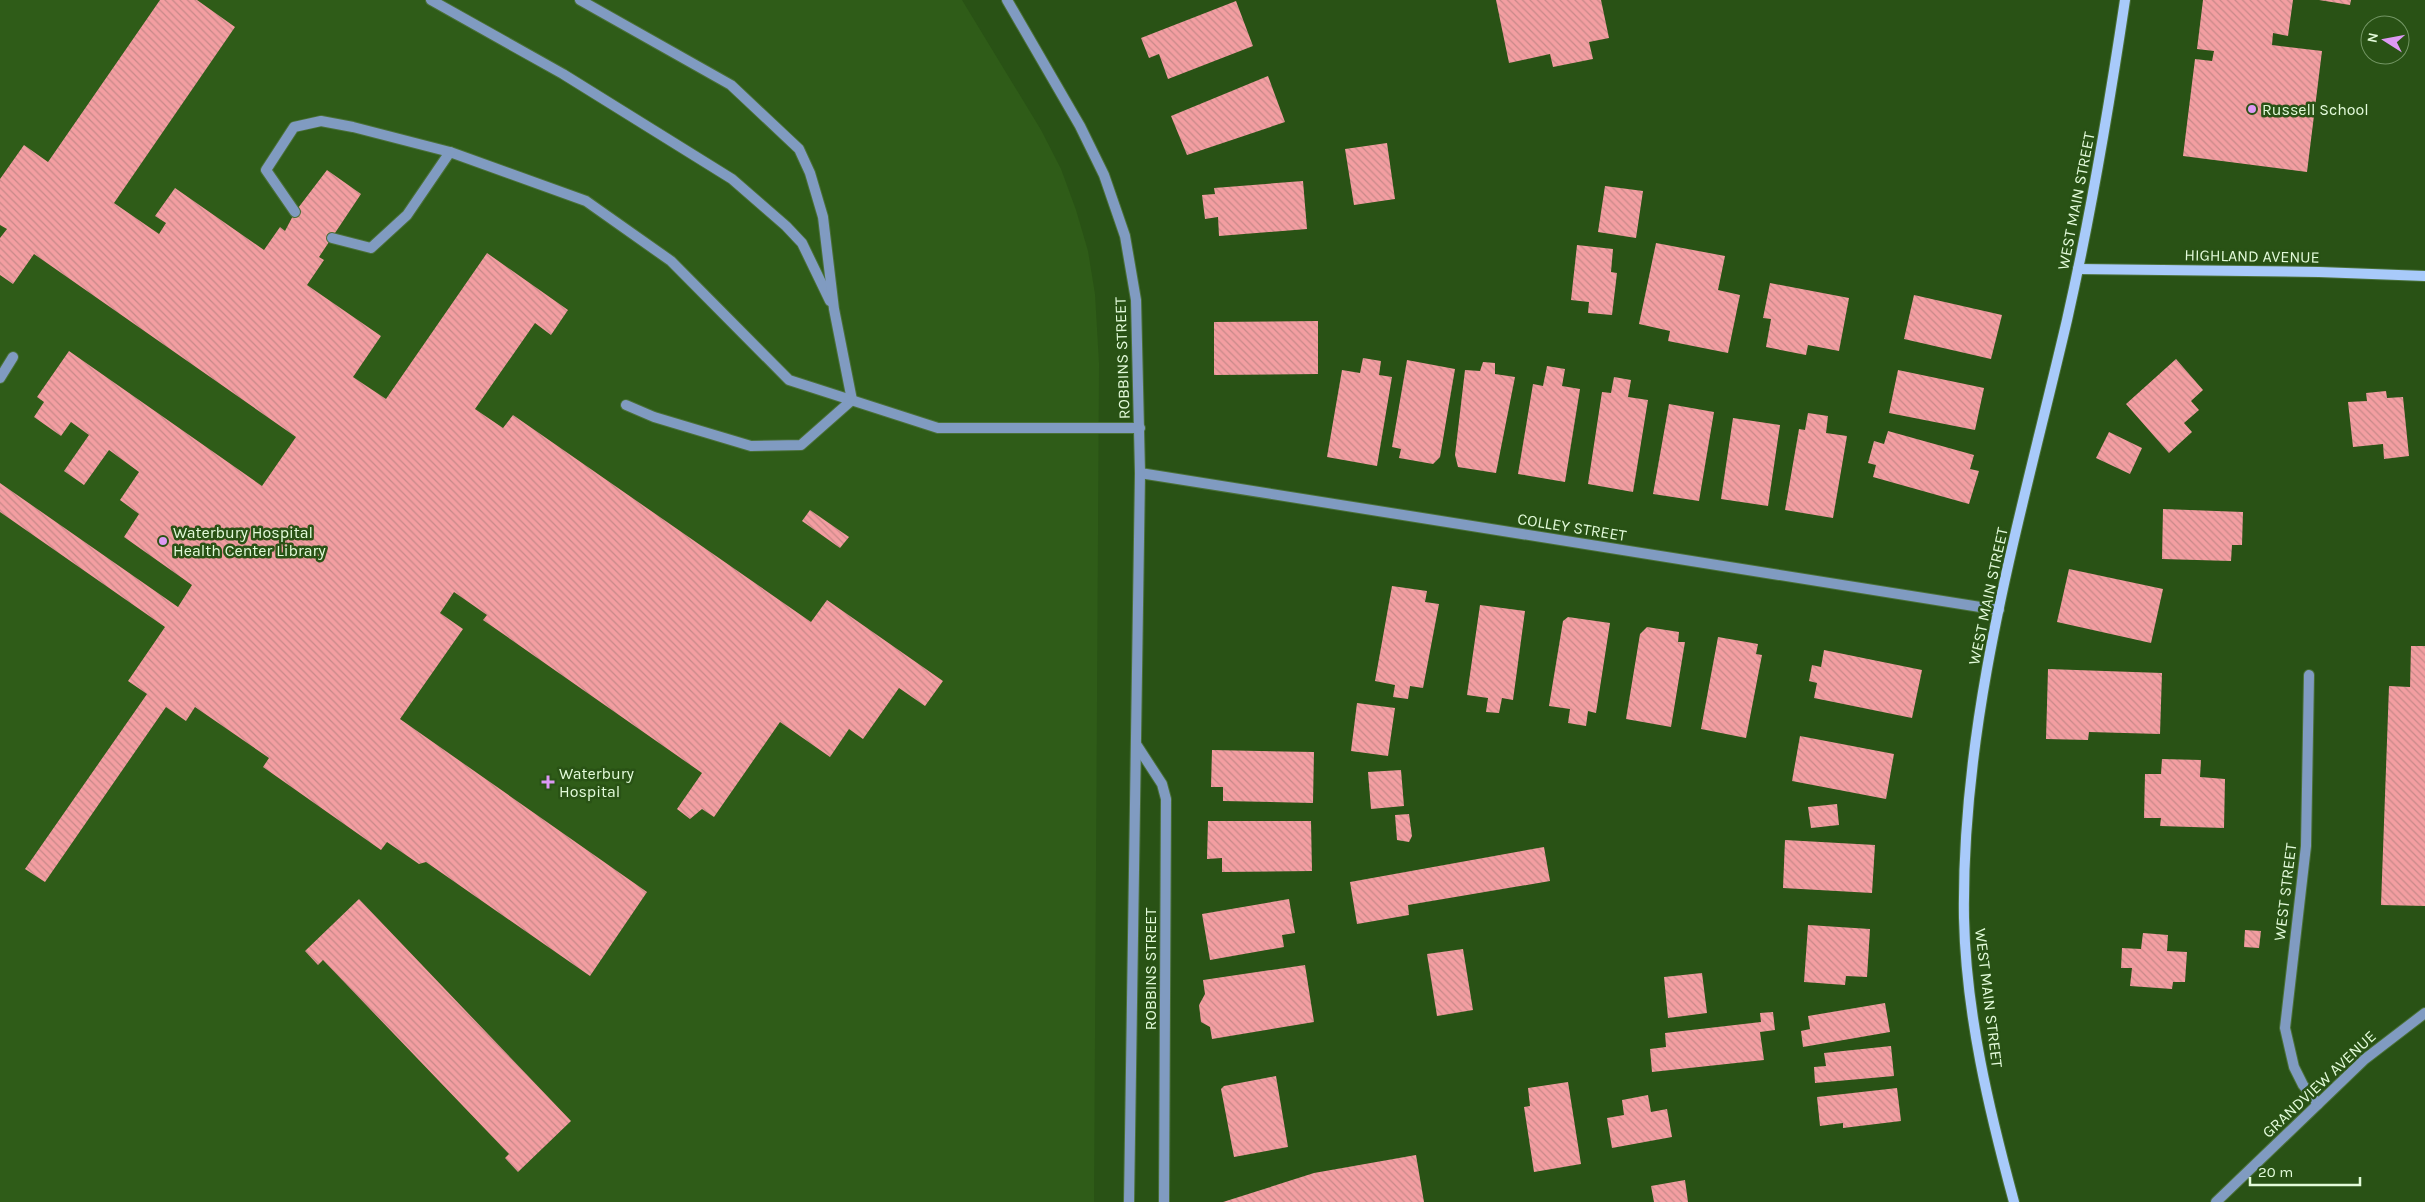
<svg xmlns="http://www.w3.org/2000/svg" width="2425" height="1202" viewBox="0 0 2425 1202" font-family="Karla,sans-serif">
	<defs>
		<pattern id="building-back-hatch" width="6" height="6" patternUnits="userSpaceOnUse" patternTransform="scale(1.25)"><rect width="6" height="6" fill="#f39ea1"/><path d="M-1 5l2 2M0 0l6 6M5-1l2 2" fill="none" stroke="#c78989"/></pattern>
	</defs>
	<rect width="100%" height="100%" fill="#295215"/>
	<path fill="#2f5c18" d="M 0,0 L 962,0 L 1041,130 L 1061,169 L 1076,210 L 1088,251 L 1095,294 L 1099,363 L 1094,1202 L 0,1202 Z"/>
	<g fill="url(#building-back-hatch)">
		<path d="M 160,0 L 197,0 L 235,27 L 114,203 L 159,234 L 166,223 L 155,216 L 175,188 L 264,250 L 280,227 L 285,231 L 295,212 L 327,170 L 361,194 L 319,257 L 324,260 L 307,285 L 381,336 L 353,377 L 386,399 L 487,253 L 568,310 L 551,335 L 535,323 L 475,409 L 503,428 L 513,415 L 811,622 L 827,600 L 943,681 L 925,706 L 899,688 L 863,739 L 849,729 L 830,757 L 780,722 L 714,817 L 702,809 L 690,819 L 677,809 L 702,773 L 483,620 L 487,615 L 454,592 L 440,613 L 463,629 L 400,719 L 647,892 L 590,976 L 426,862 L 419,864 L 387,842 L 381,850 L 263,767 L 269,758 L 195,707 L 186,721 L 166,707 L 45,882 L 25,869 L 147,694 L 128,681 L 165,627 L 0,512 L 0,483 L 178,607 L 192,585 L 124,537 L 139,514 L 120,500 L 139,472 L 109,450 L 84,485 L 64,471 L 89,435 L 71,422 L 61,436 L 34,417 L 44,402 L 37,397 L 69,351 L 262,486 L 296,437 L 34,254 L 13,284 L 0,275 L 0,238 L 7,229 L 0,225 L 0,179 L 24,145 L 48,162 Z"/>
		<path d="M 1496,0 L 1601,0 L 1609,38 L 1589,42 L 1593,59 L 1553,67 L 1550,54 L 1509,63 Z"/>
		<path d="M 2203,0 L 2293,0 L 2288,36 L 2273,33 L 2272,45 L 2322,51 L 2307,172 L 2183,156 L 2195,59 L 2212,61 L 2214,51 L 2197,49 Z"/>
		<path d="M 2319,0 L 2351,0 L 2350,5 Z"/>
		<path d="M 1236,1 L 1253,46 L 1168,79 L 1159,54 L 1149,58 L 1141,38 Z"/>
		<path d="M 1268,76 L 1285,122 L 1187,155 L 1171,116 Z"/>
		<path d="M 1387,143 L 1395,199 L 1354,205 L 1345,149 Z"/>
		<path d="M 1303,181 L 1307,229 L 1219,236 L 1218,217 L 1205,219 L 1202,195 L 1215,194 L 1214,188 Z"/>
		<path d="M 1605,186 L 1643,191 L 1636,238 L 1598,232 Z"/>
		<path d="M 1656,243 L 1725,256 L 1718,290 L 1740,295 L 1728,353 L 1668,341 L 1670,331 L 1639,324 Z"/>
		<path d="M 1577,245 L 1613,249 L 1611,272 L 1617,273 L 1612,315 L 1588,313 L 1589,302 L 1571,300 Z"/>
		<path d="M 1770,283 L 1849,298 L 1839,351 L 1808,345 L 1806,355 L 1766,347 L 1771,319 L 1763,318 Z"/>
		<path d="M 1914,295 L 2002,315 L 1991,359 L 1904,339 Z"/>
		<path d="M 1318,321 L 1318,374 L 1214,375 L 1214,322 Z"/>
		<path d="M 1363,358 L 1381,361 L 1379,375 L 1392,377 L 1377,466 L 1327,457 L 1342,370 L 1360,373 Z"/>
		<path d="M 2176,359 L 2203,390 L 2191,401 L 2199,410 L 2184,423 L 2192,432 L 2169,453 L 2126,404 Z"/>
		<path d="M 1407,360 L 1455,369 L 1440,457 L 1433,464 L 1399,458 L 1401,449 L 1392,447 Z"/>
		<path d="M 1483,362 L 1495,363 L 1495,374 L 1515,377 L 1496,473 L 1458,467 L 1455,455 L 1465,370 L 1480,371 Z"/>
		<path d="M 1547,366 L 1565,369 L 1562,386 L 1580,389 L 1565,482 L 1518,474 L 1533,384 L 1543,386 Z"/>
		<path d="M 1898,370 L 1984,388 L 1975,430 L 1889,413 Z"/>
		<path d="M 1614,377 L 1631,380 L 1628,397 L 1648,400 L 1633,492 L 1588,484 L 1602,392 L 1611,393 Z"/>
		<path d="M 2386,391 L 2387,398 L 2403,397 L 2409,456 L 2384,459 L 2383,444 L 2353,447 L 2348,402 L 2367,401 L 2366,393 Z"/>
		<path d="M 1669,404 L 1714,412 L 1699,501 L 1653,494 Z"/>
		<path d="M 1808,413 L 1828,416 L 1826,433 L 1847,436 L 1833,518 L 1785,510 L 1799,429 L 1805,430 Z"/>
		<path d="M 1733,418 L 1780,425 L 1768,506 L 1721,499 Z"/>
		<path d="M 1888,431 L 1974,455 L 1970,469 L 1979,471 L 1969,504 L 1873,477 L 1876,465 L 1868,463 L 1874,441 L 1884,444 Z"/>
		<path d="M 2109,432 L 2142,448 L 2130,474 L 2096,458 Z"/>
		<path d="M 2163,509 L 2243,512 L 2242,545 L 2232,545 L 2231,561 L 2162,559 Z"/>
		<path d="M 810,510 L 849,537 L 840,548 L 802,521 Z"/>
		<path d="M 2069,569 L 2163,589 L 2151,643 L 2057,622 Z"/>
		<path d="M 1392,586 L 1427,591 L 1425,602 L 1439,604 L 1423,688 L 1410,686 L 1408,699 L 1393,697 L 1395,685 L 1375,681 Z"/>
		<path d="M 1480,605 L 1525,611 L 1513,700 L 1502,698 L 1499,713 L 1486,712 L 1488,698 L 1467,695 Z"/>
		<path d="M 1568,617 L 1610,623 L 1596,713 L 1588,711 L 1586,726 L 1568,723 L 1570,709 L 1549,706 L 1563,621 Z"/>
		<path d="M 1647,627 L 1679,632 L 1678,642 L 1685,642 L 1671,727 L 1626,719 L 1640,634 Z"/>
		<path d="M 1718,637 L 1758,644 L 1756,654 L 1762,655 L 1746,738 L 1701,729 Z"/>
		<path d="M 2411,646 L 2425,646 L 2425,906 L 2381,905 L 2389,686 L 2410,687 Z"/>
		<path d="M 1824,650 L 1922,670 L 1912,718 L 1814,698 L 1817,683 L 1809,681 L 1812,665 L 1821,667 Z"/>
		<path d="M 2048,669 L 2162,673 L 2160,734 L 2089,732 L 2088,740 L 2046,739 Z"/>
		<path d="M 1357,703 L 1395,708 L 1388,756 L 1351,751 Z"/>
		<path d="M 1800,736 L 1894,754 L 1886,799 L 1792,781 Z"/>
		<path d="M 1212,750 L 1314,752 L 1313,803 L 1223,801 L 1223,787 L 1211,787 Z"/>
		<path d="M 2162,759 L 2201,760 L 2200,777 L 2225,779 L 2224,828 L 2160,826 L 2161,818 L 2144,818 L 2145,774 L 2161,774 Z"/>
		<path d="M 1401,770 L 1404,806 L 1371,809 L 1368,772 Z"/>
		<path d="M 1837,804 L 1839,825 L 1811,828 L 1808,807 Z"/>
		<path d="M 1409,814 L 1412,836 L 1409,842 L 1397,840 L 1395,815 Z"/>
		<path d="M 1208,821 L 1311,821 L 1312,871 L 1222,872 L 1222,858 L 1207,859 Z"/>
		<path d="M 1785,840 L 1875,845 L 1872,893 L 1783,888 Z"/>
		<path d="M 1544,847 L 1550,881 L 1408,905 L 1409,915 L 1357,924 L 1350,882 Z"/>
		<path d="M 359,899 L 571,1121 L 518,1172 L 505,1158 L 509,1154 L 323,960 L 318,965 L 305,951 Z"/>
		<path d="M 1289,899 L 1295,933 L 1282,935 L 1284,947 L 1210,960 L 1202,914 Z"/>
		<path d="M 1808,925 L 1870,929 L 1867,977 L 1846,976 L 1845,985 L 1804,982 Z"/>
		<path d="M 2245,930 L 2261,931 L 2259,948 L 2244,947 Z"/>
		<path d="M 2143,933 L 2168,935 L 2167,951 L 2187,952 L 2185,982 L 2173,982 L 2172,989 L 2130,986 L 2132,968 L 2121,968 L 2122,948 L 2141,949 Z"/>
		<path d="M 1463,949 L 1473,1010 L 1437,1016 L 1427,954 Z"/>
		<path d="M 1305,965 L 1314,1022 L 1212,1039 L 1210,1027 L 1201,1022 L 1199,1005 L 1205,994 L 1203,980 Z"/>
		<path d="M 1702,973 L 1707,1013 L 1668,1018 L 1664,977 Z"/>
		<path d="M 1885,1003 L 1890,1032 L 1803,1047 L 1801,1031 L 1810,1029 L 1808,1016 Z"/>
		<path d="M 1773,1012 L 1775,1030 L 1760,1032 L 1764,1060 L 1652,1072 L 1650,1049 L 1666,1047 L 1665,1033 L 1761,1022 L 1760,1013 Z"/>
		<path d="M 1891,1046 L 1894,1076 L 1815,1083 L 1814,1067 L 1826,1066 L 1824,1053 Z"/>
		<path d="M 1276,1076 L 1288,1147 L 1234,1157 L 1221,1089 L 1224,1086 Z"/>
		<path d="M 1568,1082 L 1581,1164 L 1534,1172 L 1524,1107 L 1530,1106 L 1528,1088 Z"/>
		<path d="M 1897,1088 L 1901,1121 L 1843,1128 L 1843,1123 L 1820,1126 L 1817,1097 Z"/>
		<path d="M 1648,1095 L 1651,1112 L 1667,1109 L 1672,1137 L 1612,1148 L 1607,1118 L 1624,1115 L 1622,1100 Z"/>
		<path d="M 1416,1155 L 1424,1202 L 1223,1202 L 1314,1173 Z"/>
		<path d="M 1685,1180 L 1688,1202 L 1654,1202 L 1651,1186 Z"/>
	</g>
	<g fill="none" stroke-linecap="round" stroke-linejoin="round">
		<defs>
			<g id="service">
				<path d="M 431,0 L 563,74 L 732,179 L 786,226 L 802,243 L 830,301"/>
				<path d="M 580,0 L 731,85 L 799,149 L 810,173 L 823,217 L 834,309 L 852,400 L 801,445 L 751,446 L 654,417 L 626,405"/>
				<path d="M 450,152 L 586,201 L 671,261 L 789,380 L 938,428 L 1140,428"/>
				<path d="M 295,212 L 266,170 L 294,127 L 321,121 L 353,127 L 450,152 L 407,215 L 371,248 L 332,238"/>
				<path d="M 0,378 L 13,357"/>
			</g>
			<g id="minor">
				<path d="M 1140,473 L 1999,610"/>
				<path d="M 2309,675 L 2306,846 L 2285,1028 L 2294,1067 L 2303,1085 L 2318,1104"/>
				<path d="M 1136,744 L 1162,784 L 1166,799 L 1164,1202"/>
				<path d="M 2216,1202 L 2365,1059 L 2425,1013"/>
			</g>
			<path id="tertiary" d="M 1007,0 L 1080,126 L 1104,175 L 1125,236 L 1136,300 L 1140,473 L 1129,1202"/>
			<g id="secondary">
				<path d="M 2078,269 L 2319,272 L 2425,276"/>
				<path d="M 2014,1202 C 1989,1110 1966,1014 1964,918 C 1961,714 2021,517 2067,320 C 2091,214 2109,107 2125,0"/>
			</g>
		</defs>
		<use href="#service" stroke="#4a7038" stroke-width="12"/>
		<use href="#minor" stroke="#4a7038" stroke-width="12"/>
		<use href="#tertiary" stroke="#4a7038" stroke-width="12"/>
		<use href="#secondary" stroke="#4a7038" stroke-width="12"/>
		<use href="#service" stroke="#809bc1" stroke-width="10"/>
		<use href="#minor" stroke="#809bc1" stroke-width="10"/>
		<use href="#tertiary" stroke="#809bc1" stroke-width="10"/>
		<use href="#secondary" stroke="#a8cafa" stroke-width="10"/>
	</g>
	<g fill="#dd99f4" stroke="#295215" stroke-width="2">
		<circle cx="2252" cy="109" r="5"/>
		<circle cx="163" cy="541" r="5"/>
		<path d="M545.5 774.5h5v5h5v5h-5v5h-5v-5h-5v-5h5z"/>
	</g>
	<g text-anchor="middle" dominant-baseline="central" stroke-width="5" stroke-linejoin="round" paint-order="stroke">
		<g font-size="16" fill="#e3fbda" stroke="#295215" text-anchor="start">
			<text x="2262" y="109">Russell School</text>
			<text x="173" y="532">Waterbury Hospital<tspan x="173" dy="18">Health Center Library</tspan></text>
			<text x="559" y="773">Waterbury<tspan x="559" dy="18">Hospital</tspan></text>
		</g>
		<g font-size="16" fill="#e3fbda" stroke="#295215">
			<text transform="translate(2076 201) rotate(-79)">WEST MAIN STREET</text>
			<text transform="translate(2252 256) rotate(1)">HIGHLAND AVENUE</text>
			<text transform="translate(1122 358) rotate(-92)">ROBBINS STREET</text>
			<text transform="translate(1572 527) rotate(9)">COLLEY STREET</text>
			<text transform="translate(1988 596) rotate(-78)">WEST MAIN STREET</text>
			<text transform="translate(2285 892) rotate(-83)">WEST STREET</text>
			<text transform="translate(1150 969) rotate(-90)">ROBBINS STREET</text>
			<text transform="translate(1989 998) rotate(83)">WEST MAIN STREET</text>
			<text transform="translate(2319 1084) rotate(-43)">GRANDVIEW AVENUE</text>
		</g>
	</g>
	<g transform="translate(2385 40) rotate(281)"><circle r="24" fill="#295215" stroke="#739664"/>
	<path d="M0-4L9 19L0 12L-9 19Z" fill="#dd99f4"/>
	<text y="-8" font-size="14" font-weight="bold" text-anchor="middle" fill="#e3fbda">N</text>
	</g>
	<path d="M2250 1177v8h110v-8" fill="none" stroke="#e3fbda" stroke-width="2.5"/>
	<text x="2258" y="1177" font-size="15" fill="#e3fbda" stroke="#295215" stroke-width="4" paint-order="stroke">20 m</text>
</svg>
